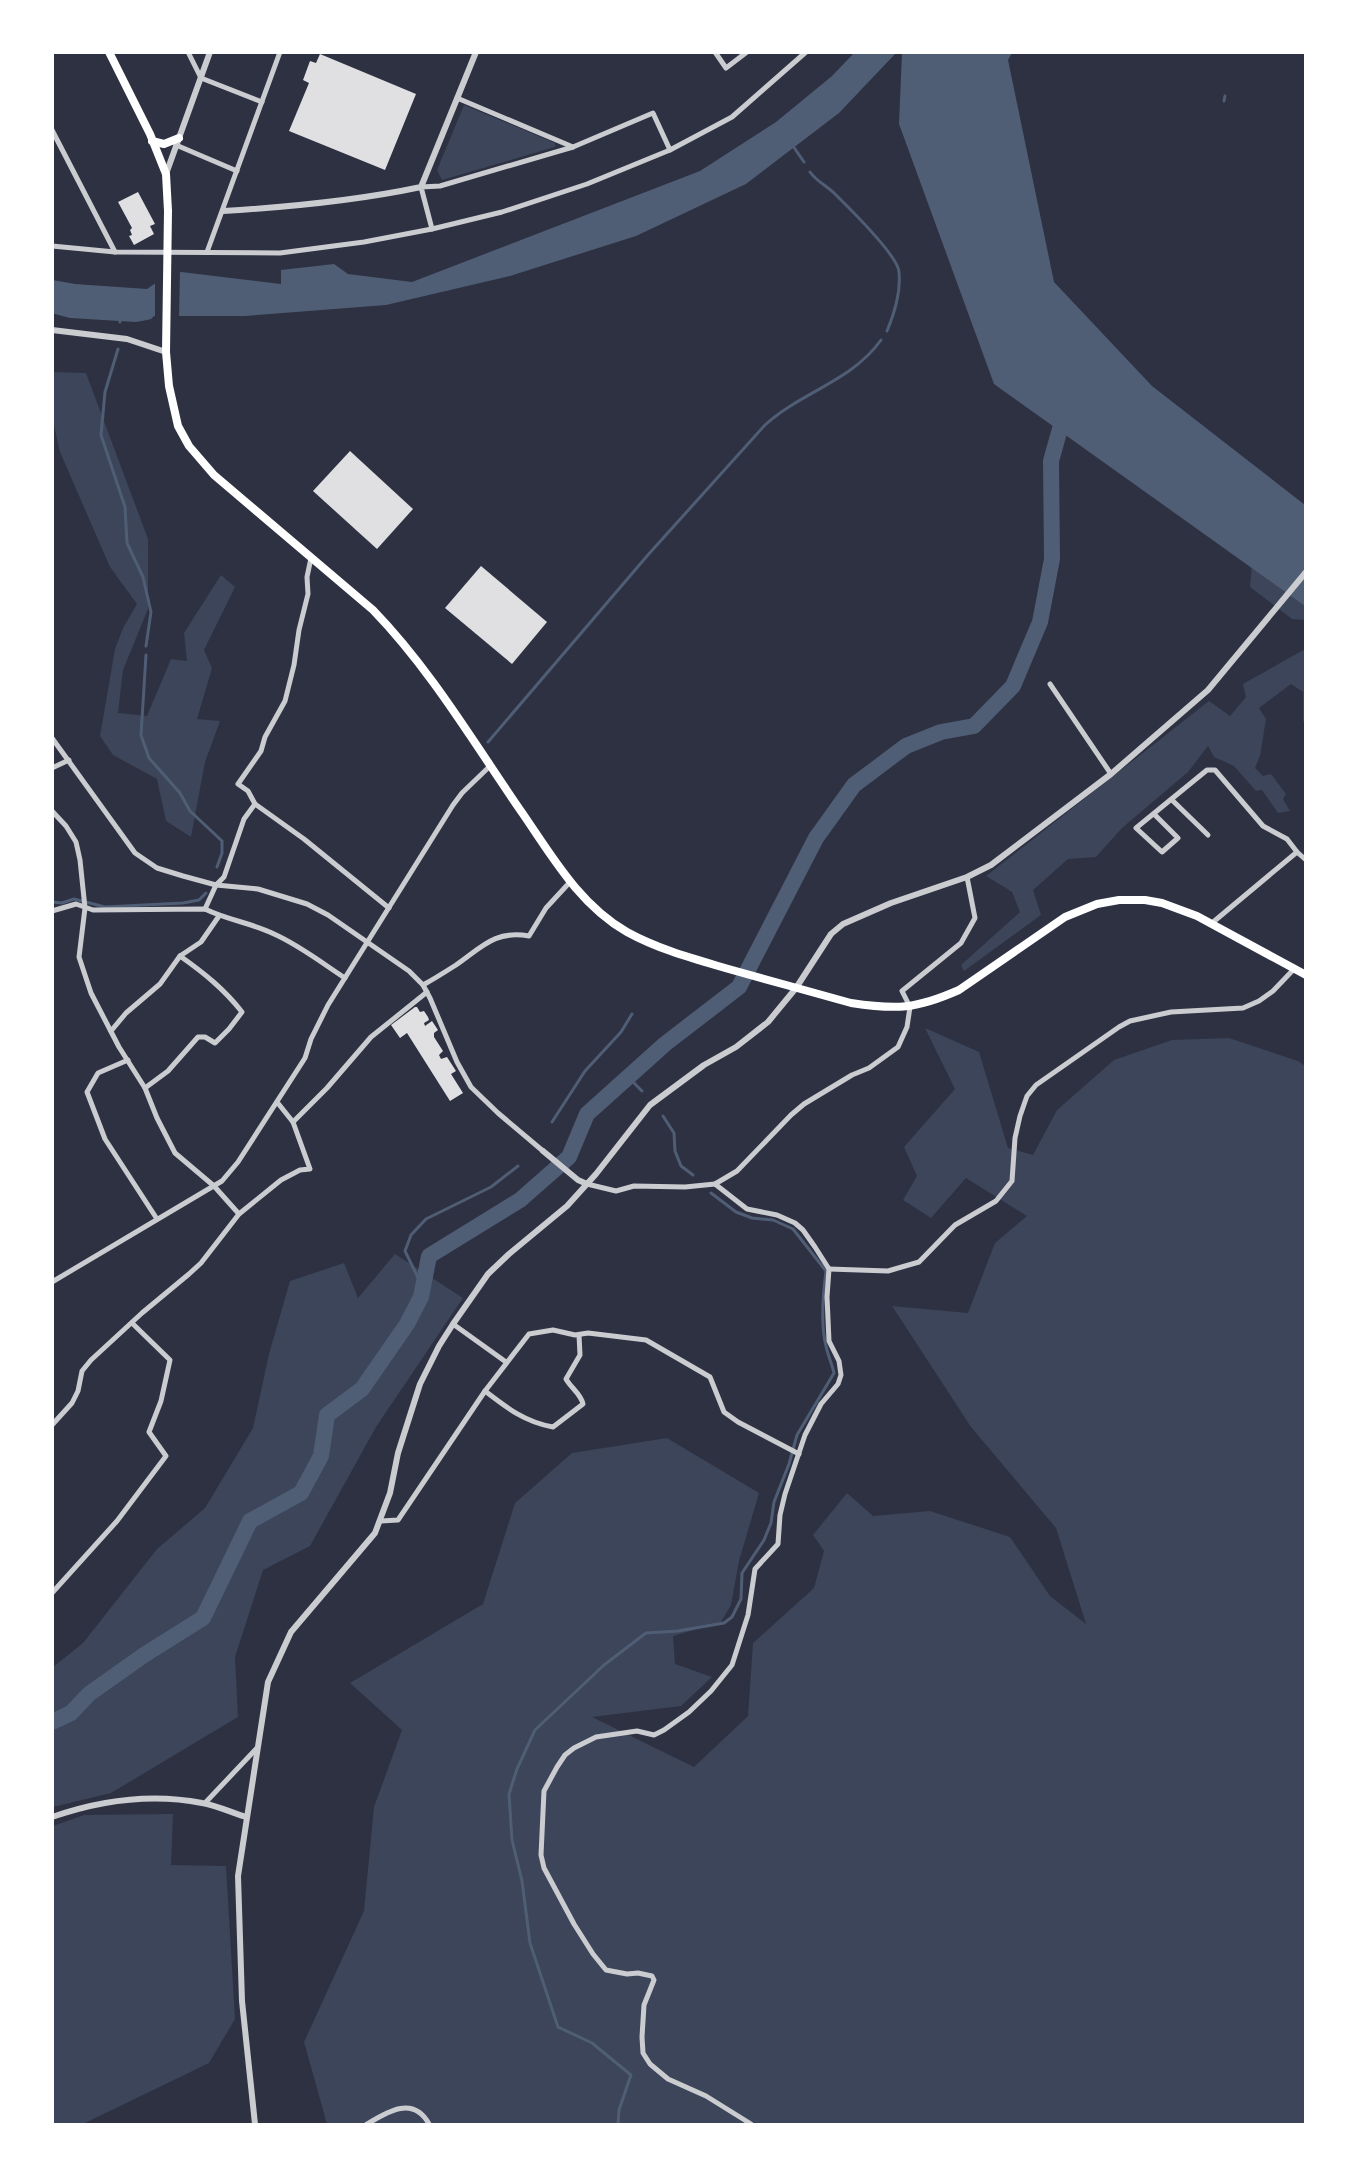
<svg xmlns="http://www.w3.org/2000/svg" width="1358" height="2177" viewBox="0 0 1358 2177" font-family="Roboto,sans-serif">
	<rect width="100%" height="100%" fill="#2d3142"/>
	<g fill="#3c4559">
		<path d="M 464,105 L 555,143 L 555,147 L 442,180 L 437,170 Z"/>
		<path d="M 52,372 L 86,373 L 148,539 L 148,609 L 123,670 L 118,713 L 147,716 L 171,659 L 187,661 L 184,633 L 221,575 L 235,587 L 204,650 L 212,668 L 197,719 L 220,721 L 205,762 L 191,837 L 166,821 L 157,779 L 113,755 L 100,736 L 115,649 L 123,628 L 137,604 L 110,567 L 60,452 L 53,421 Z"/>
		<path d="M 1253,549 L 1305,570 L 1305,620 L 1292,619 L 1250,587 Z"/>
		<path d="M 1305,649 L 1305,725 L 1303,720 L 1303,692 L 1291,684 L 1259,708 L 1266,719 L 1260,756 L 1255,768 L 1263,776 L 1271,774 L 1286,794 L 1283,799 L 1290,811 L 1278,813 L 1262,790 L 1256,791 L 1234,766 L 1214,757 L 1208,746 L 1188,772 L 1122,828 L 1096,857 L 1068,859 L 1033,890 L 1041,915 L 964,971 L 961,965 L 1020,912 L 1012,892 L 986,876 L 1209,701 L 1230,716 L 1246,697 L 1243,684 Z"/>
		<path d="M 925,1028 L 979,1052 L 1008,1148 L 1033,1155 L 1057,1110 L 1114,1060 L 1172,1040 L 1229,1038 L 1298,1061 L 1305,1066 L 1305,2124 L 327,2124 L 304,2042 L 364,1911 L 374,1807 L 402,1730 L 350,1683 L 483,1604 L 515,1503 L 572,1453 L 667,1438 L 759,1493 L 739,1561 L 731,1605 L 721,1622 L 673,1636 L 675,1664 L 712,1677 L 681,1706 L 592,1717 L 694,1767 L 748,1716 L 753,1643 L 814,1588 L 824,1551 L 813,1535 L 847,1493 L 873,1516 L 930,1511 L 1010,1537 L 1050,1596 L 1086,1624 L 1056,1528 L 971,1427 L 892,1306 L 968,1313 L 995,1243 L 1027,1216 L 966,1178 L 931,1218 L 903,1200 L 917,1176 L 904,1147 L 955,1089 Z"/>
		<path d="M 395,1254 L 463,1298 L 376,1427 L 310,1546 L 263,1570 L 235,1657 L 238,1717 L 111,1793 L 53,1807 L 53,1667 L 83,1643 L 157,1549 L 205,1508 L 253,1428 L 269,1354 L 290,1281 L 344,1263 L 358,1298 Z"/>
		<path d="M 173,1814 L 171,1865 L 226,1866 L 235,2019 L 209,2063 L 83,2124 L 53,2124 L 53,1826 L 84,1815 Z"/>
	</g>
	<g fill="#4f5d75">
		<path d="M 854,53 L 896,53 L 839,113 L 746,184 L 636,236 L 510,276 L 386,305 L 245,316 L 144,316 L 53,303 L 53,280 L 75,284 L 147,289 L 173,271 L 281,284 L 281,270 L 334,264 L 348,274 L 412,282 L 700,171 L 776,122 L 832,76 Z"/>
		<path d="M 902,53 L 1012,53 L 1008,60 L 1054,282 L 1152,386 L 1305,505 L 1305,606 L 994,384 L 899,124 Z"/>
	</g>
	<path fill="#2d3142" d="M 172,268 L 180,269 L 179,319 L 155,319 L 155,280 Z"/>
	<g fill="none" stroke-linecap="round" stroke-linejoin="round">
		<g stroke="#4f5d75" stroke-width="3">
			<path d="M 1224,101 L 1225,96"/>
			<path d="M 793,146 L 804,162"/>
			<path d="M 810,172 C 816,181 827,186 835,194 C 848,207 898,255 899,272 C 901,293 895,312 887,331"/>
			<path d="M 120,322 L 120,313"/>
			<path d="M 118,349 L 105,392 L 101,435 L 125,507 L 127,543 L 143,577 L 151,612 L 146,646"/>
			<path d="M 146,655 L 141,735 L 149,758 L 180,793 L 190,811 L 222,841 L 222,853 L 217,867"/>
			<path d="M 488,742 L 647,556 L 765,425 C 801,392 852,381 881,340"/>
			<path d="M 52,902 L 62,903 L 74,899 L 105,907 L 183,903 L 199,900 L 206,893"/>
			<path d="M 628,1077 L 642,1091"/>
			<path d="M 663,1116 L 674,1133 L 675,1151 L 681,1166 L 693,1175"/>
			<path d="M 552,1122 L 585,1071 L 621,1032 L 632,1014"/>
			<path d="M 423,1288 L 405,1251 L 411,1235 L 426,1219 L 491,1187 L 518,1166"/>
			<path d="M 618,2124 L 619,2110 L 631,2075 L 592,2043 L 558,2027 L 530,1943 L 522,1881 L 512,1840 L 509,1794 L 517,1769 L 535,1730 L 604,1665 L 646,1633 L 678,1631 L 724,1623 L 732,1617 L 741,1599 L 742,1573 L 764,1540 L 771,1523 L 774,1502 L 789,1464 L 797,1435 L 834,1373 C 832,1364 828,1356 826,1346 C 820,1323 823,1294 826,1271 L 793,1229 L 773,1220 L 752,1218 L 736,1212 L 711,1193"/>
		</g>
		<g stroke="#4f5d75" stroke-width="16">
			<path d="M 52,305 L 71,310 L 136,314 L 147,312"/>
			<path d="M 52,1722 L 71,1713 L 89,1694 L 144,1655 L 203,1618 L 250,1521 L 301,1493 L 321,1456 L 327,1415 L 362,1389 L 407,1324 L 421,1297 L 429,1256 L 520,1200 L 569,1157 L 587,1114 L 665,1044 L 739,987 L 816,838 L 854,785 L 906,746 L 941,732 L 974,726 L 1013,686 L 1040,622 L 1052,559 L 1051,461 L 1065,411"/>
		</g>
	</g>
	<g fill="#e0e0e3">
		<path d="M 320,54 L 416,94 L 385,170 L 289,131 L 309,83 L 303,80 L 310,61 L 316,63 Z"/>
		<path d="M 138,192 L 155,224 L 150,226 L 154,234 L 134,245 L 129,236 L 132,235 L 130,230 L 132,228 L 118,202 Z"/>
		<path d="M 350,451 L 413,509 L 377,549 L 313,491 Z"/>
		<path d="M 481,566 L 547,622 L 512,664 L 445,608 Z"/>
		<path d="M 415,1007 L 417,1007 L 420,1012 L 424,1011 L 428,1017 L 429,1020 L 424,1023 L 425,1026 L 432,1021 L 438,1030 L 434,1033 L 434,1037 L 443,1051 L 439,1055 L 441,1059 L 447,1057 L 456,1071 L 451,1074 L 463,1093 L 450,1101 L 407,1033 L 400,1038 L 391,1025 Z"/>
	</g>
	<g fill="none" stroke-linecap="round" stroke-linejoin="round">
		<g stroke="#caccd0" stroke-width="5">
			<path d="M 188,52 L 201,78 L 262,102"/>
			<path d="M 715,52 L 726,68 L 747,52"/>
			<path d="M 457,98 L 573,147"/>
			<path d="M 52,130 L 115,252"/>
			<path d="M 176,145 L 237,171"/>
			<path d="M 432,229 L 421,187 L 440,186 L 573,147 L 653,113 L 670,150"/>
			<path d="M 52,246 L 115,252 L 280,253 L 364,242 L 432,229 L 502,212 L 587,184 L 670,150 L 732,117 L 806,52"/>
			<path d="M 207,252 L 280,52"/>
			<path d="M 1050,684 L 1111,774"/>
			<path d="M 52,738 L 135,853 L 157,868 L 183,876 L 216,885 L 258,889 L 307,904 L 328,915 L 409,971 L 423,985 L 430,998 L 457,1062 L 471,1087 L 498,1113 L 543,1151"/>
			<path d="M 52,768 L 69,760"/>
			<path d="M 1172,800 L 1208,835"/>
			<path d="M 255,804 L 304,839 L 389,908"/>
			<path d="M 52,811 L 66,826 L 76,842 L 80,860 L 85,908 L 79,957 L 91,993 L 119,1047 L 145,1088 L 157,1118 L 175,1153 L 214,1186 L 239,1214"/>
			<path d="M 1154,814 L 1178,838 L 1162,852 L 1136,828 L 1207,770 L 1215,770 L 1263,826 L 1287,839 L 1297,852 L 1306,860"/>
			<path d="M 205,909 L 216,885 L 224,877 L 244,819 L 255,804 L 248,791 L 238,784 L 261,751 L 265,737 L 285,701 L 294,665 L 299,630 L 308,594 L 307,577 L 311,558"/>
			<path d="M 52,911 L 76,904 L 93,910 L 205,909 C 227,920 252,923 274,934 C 299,945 322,963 345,978"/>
			<path d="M 1212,923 L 1297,852"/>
			<path d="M 423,985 C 434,979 445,972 456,965 C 482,947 495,930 529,936 L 546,908 L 570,882"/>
			<path d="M 111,1031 L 126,1013 L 160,984 L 180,956 L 201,942 L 219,916"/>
			<path d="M 128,1060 L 98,1073 L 87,1092 L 105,1139 L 157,1219"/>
			<path d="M 145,1088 L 168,1071 L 198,1037 L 205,1037 L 215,1043 L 229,1029 L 242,1012 C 224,989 204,973 180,956"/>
			<path d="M 293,1122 L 327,1088 L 371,1037 L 427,992"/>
			<path d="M 587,1184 L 616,1191 L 634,1186 L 685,1187 L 715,1184 L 737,1171 L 791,1115 L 804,1104 L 852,1075 L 869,1068 L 898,1047 L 907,1027 L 910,1007 L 902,991 L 961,943 L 975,918 L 967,877"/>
			<path d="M 715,1184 L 747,1209 L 777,1215 L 795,1223 L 803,1230 L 815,1247 L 829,1269 L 827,1297 L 829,1341 L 839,1361 L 841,1375 L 838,1384 L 821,1404 L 805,1435 L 785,1494 L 780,1515 L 778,1544 L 755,1569 L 748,1615 L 732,1665 L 711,1691 L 689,1712 L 664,1730 L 654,1735 L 637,1731 L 596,1737 L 574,1748 L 565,1755 L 557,1767 L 544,1791 L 541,1855 L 544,1868 L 574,1924 L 593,1954 L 606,1970 L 627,1974 L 638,1973 L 652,1976 L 654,1980 L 644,2005 L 642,2037 L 643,2053 L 650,2064 L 668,2079 L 706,2096 L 751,2124"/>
			<path d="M 829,1269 L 888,1271 L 919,1262 L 955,1225 L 996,1201 L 1012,1181 L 1015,1138 L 1020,1116 L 1027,1096 L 1036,1085 L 1119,1027 L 1130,1021 L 1171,1012 L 1243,1008 L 1259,1001 L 1273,991 L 1295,968"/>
			<path d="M 52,1282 L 222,1181 L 238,1162 L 305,1058 L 311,1039 L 328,1005 L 453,805 L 462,793 L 490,766"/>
			<path d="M 453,1324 L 506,1362"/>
			<path d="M 485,1391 C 507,1408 525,1422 553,1427 L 583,1404 C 581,1394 571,1388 566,1379 L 580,1355 L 579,1335"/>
			<path d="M 52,1425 L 72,1403 L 78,1391 L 82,1371 L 91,1360 L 142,1313 L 189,1274 L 201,1263 L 239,1214 L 281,1180 L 300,1170 L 310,1169 L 293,1122 L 277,1102"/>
			<path d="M 381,1521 L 398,1520 L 485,1391 L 529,1334 L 553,1330 L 575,1335 L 588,1333 L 646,1340 L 710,1377 L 724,1412 L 738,1422 L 799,1454"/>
			<path d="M 52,1593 L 117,1521 L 166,1456 L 149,1432 L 161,1401 L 170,1360 L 132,1323"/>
			<path d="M 205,1803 L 257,1748"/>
			<path d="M 367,2124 C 387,2112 413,2095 429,2124"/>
		</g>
		<g stroke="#caccd0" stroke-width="6">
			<path d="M 166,174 L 210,52"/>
			<path d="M 223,211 C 290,207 355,201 421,187 L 476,52"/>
			<path d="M 52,330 L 127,339 L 166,352"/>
			<path d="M 543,1151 L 578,1180 L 587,1184"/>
			<path d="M 52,1817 C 101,1800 151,1793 202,1803 C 215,1805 233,1813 246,1817"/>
			<path d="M 255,2124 L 242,2001 L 238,1876 L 268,1682 L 291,1632 L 375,1533 L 390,1493 L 398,1453 L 420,1384 L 439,1346 L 453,1324 L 488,1274 L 509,1254 L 567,1206 L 596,1174 L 650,1105 L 704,1065 L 736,1047 L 768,1022 L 796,988 L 831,934 L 843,924 L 891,903 L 967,877 L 991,865 L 1111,774 L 1208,690 L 1306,572"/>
		</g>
		<g stroke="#fff" stroke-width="8">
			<path d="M 109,52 L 150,134 L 166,174 L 168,211 L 166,352 L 169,386 L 178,426 L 189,446 L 214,475 L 373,610 C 432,671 475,745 523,814 C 553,858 580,905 627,932 C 658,949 691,958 725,968 C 767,980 809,991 851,1003 C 897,1010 916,1009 959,990 L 1065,917 L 1097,904 L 1119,900 L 1145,900 L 1162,903 L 1197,916 L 1306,975"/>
			<path d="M 152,141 L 164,144 L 179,138"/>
		</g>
	</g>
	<rect width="1358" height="2177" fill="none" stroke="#ffffff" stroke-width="108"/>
</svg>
